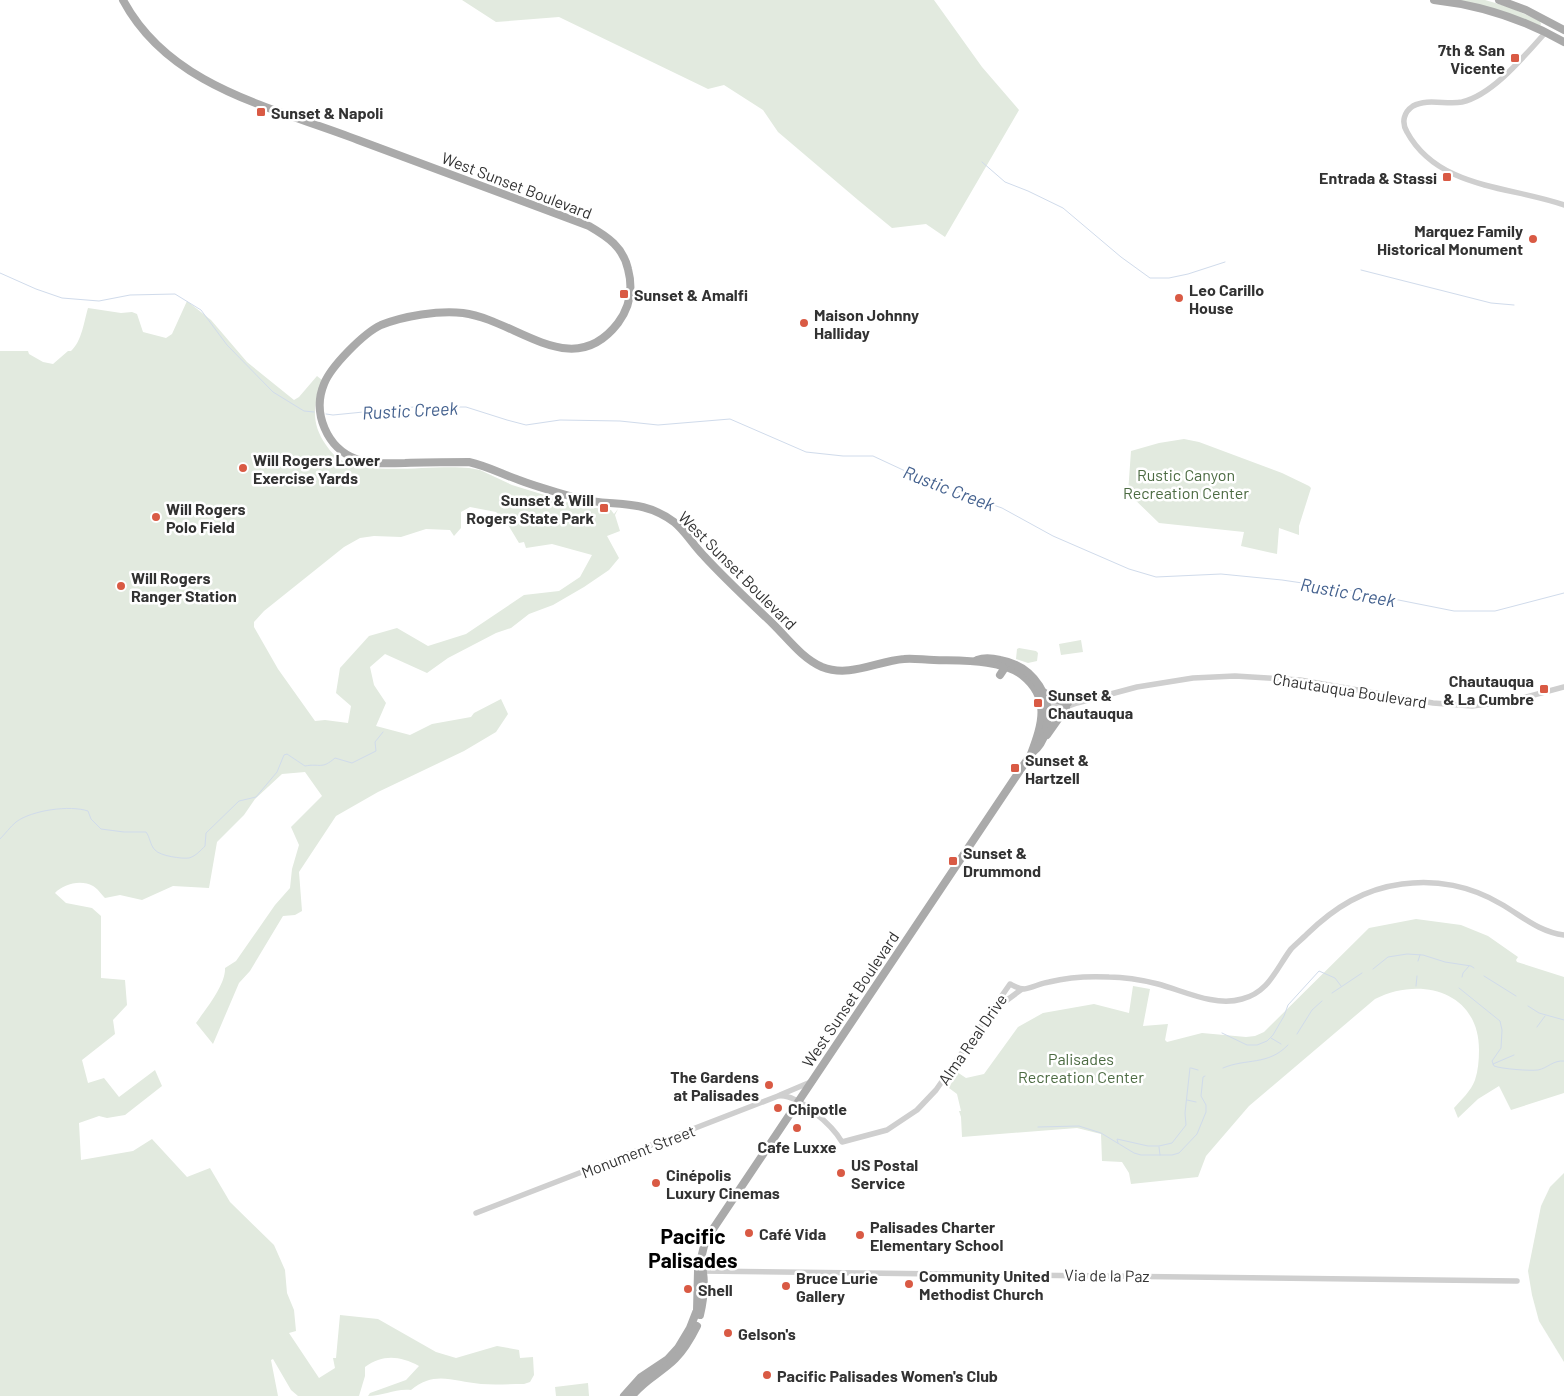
<svg xmlns="http://www.w3.org/2000/svg" width="1564" height="1396" viewBox="0 0 1564 1396" font-family="Barlow,sans-serif">
	<rect width="100%" height="100%" fill="#fff"/>
	<g fill="#e2eadf" fill-rule="evenodd">
		<path d="M 462,0 L 934,0 L 982,67 L 1019,110 L 945,237 L 926,224 L 892,228 L 858,200 L 778,132 L 763,110 L 724,85 L 708,89 L 559,17 L 496,22 Z"/>
		<path d="M 1454,0 L 1485,0 L 1509,7 L 1540,21 L 1541,24 L 1540,26 Z"/>
		<path d="M 187,301 L 211,320 L 247,362 L 294,400 L 299,397 L 317,376 L 322,380 C 314,405 310,422 326,445 C 331,452 335,457 343,461 C 374,476 433,464 469,468 L 480,470 L 512,485 L 580,506 L 611,510 L 614,514 L 618,509 L 615,515 L 620,531 L 607,536 L 619,558 L 609,570 L 584,587 L 553,605 L 529,614 L 511,628 L 496,633 L 448,658 L 427,673 L 385,654 L 370,667 L 374,685 L 386,703 L 376,726 L 410,735 L 432,724 L 471,717 L 474,713 L 501,699 L 508,714 L 496,732 L 464,751 L 378,792 L 336,816 L 299,872 L 302,911 L 295,915 L 283,916 L 250,971 L 239,983 L 213,1044 L 196,1023 C 206,1009 226,984 225,968 L 236,961 L 275,905 L 290,888 L 292,869 L 299,845 L 291,827 L 322,796 L 305,772 L 282,774 L 255,799 L 244,815 L 217,842 L 209,888 L 173,886 L 142,900 L 120,895 L 105,898 C 101,894 97,888 93,886 C 81,879 63,884 55,893 L 66,903 L 92,908 L 101,916 L 101,978 L 125,980 L 127,1005 L 113,1020 L 115,1034 L 82,1060 L 88,1083 L 104,1078 L 119,1097 L 155,1070 L 162,1086 L 125,1115 L 107,1118 L 99,1116 L 79,1123 L 81,1160 L 133,1151 L 152,1139 L 187,1177 L 210,1168 L 230,1202 L 274,1245 L 285,1270 L 287,1293 L 294,1310 L 296,1331 L 289,1333 L 319,1378 L 335,1368 L 333,1358 L 336,1358 L 340,1315 L 378,1319 L 436,1352 L 456,1358 L 497,1346 L 519,1350 L 520,1358 L 533,1357 L 534,1375 L 530,1382 L 524,1384 C 510,1384 495,1385 481,1384 C 454,1382 435,1370 411,1390 C 396,1388 383,1396 368,1396 L 370,1393 L 406,1380 L 419,1366 C 400,1356 383,1354 365,1367 L 365,1376 L 359,1396 L 298,1396 L 291,1390 L 273,1359 L 271,1360 L 278,1396 L 0,1396 L 0,351 L 28,351 L 29,354 L 43,362 L 53,364 L 68,351 L 71,351 C 82,341 84,321 88,308 L 121,313 L 132,312 L 137,314 L 143,332 L 166,338 L 172,334 ZM 470,507 L 496,512 L 507,523 L 519,543 L 524,542 L 526,548 L 552,544 L 592,555 L 580,577 L 559,591 L 524,595 L 466,634 L 428,646 L 397,628 L 369,636 L 340,668 L 336,693 L 351,706 L 348,723 L 325,720 L 315,721 L 278,669 L 254,627 L 254,622 L 264,611 L 344,547 L 360,538 L 374,536 L 401,537 L 426,529 L 450,530 L 454,536 L 461,528 L 461,512 Z"/>
		<path d="M 1184,439 L 1199,442 L 1282,473 L 1309,486 L 1311,488 L 1299,526 L 1299,535 L 1279,528 L 1277,554 L 1241,546 L 1244,532 L 1159,523 L 1128,493 L 1131,451 L 1159,443 Z"/>
		<path d="M 1081,640 L 1083,652 L 1061,655 L 1059,644 Z"/>
		<path d="M 1019,648 L 1036,651 L 1038,653 L 1037,661 L 1028,663 L 1016,659 L 1017,649 Z"/>
		<path d="M 1416,919 L 1461,925 L 1488,936 L 1518,957 L 1516,960 L 1517,962 L 1564,977 L 1564,1093 L 1511,1110 L 1499,1086 L 1478,1099 L 1458,1118 L 1454,1108 C 1461,1100 1471,1091 1475,1080 C 1478,1071 1479,1060 1479,1050 C 1479,991 1420,976 1375,999 L 1249,1106 L 1206,1156 L 1198,1177 L 1131,1184 L 1129,1173 L 1122,1162 L 1102,1161 L 1101,1134 L 1077,1128 L 962,1137 L 961,1117 L 959,1111 L 961,1111 L 957,1094 L 949,1088 L 957,1072 L 966,1078 L 984,1074 L 1018,1027 L 1043,1013 L 1094,1004 L 1129,1013 L 1133,986 L 1150,989 L 1143,1026 L 1168,1024 L 1165,1040 L 1167,1042 L 1202,1033 L 1246,1037 L 1255,1036 L 1264,1032 L 1369,928 Z"/>
		<path d="M 1564,1173 L 1564,1362 L 1539,1321 L 1532,1295 L 1528,1271 L 1541,1206 L 1550,1187 Z"/>
		<path d="M 588,1383 L 589,1396 L 556,1396 L 555,1387 Z"/>
	</g>
	<g fill="none" stroke-linecap="round" stroke-linejoin="round">
		<g stroke="#d0dbeb" stroke-width="1">
			<path d="M 982,162 L 1005,182 L 1028,191 L 1063,208 L 1121,257 L 1150,278 L 1169,278 L 1188,274 L 1225,262"/>
			<path d="M 1361,270 L 1491,303 L 1514,305"/>
			<path d="M 0,273 L 36,289 L 62,298 L 99,301 L 130,295 L 175,294 L 201,310 L 227,345 L 273,392 L 304,411 L 314,412"/>
			<path d="M 326,414 L 333,415 L 414,407 L 466,407 L 507,420 L 526,425 L 560,420 L 620,421 L 658,425 L 730,419 L 806,452 L 843,456 L 873,456 L 931,483 L 1002,508 L 1053,536 L 1129,569 L 1156,577 L 1221,574 L 1282,580 L 1343,589 L 1454,611 L 1495,611 L 1564,593"/>
			<path d="M 0,839 C 5,834 10,827 16,822 C 32,810 70,805 88,811 L 91,819 L 101,829 L 124,832 L 146,832 C 150,837 150,845 155,850 C 160,856 182,859 189,858 C 196,856 201,850 205,846 L 206,833 L 239,801 L 256,797 L 277,772 L 284,755 L 287,754 L 305,766 C 320,763 321,770 335,758 L 352,763 L 376,751 L 375,742 L 383,732"/>
			<path d="M 1418,961 L 1420,955"/>
			<path d="M 1373,969 L 1388,957 L 1407,954 L 1423,955 L 1445,962 L 1471,966 L 1474,968"/>
			<path d="M 1484,976 L 1516,996"/>
			<path d="M 1462,977 L 1463,973 L 1469,966"/>
			<path d="M 1416,986 L 1417,976"/>
			<path d="M 1459,988 L 1500,1021 L 1502,1030 L 1501,1048 L 1492,1061 L 1494,1066 C 1502,1069 1530,1071 1538,1070 C 1548,1068 1553,1060 1564,1061"/>
			<path d="M 1332,993 L 1362,973"/>
			<path d="M 1528,1006 L 1539,1013 L 1564,1020"/>
			<path d="M 1537,1027 L 1545,1016"/>
			<path d="M 1222,1033 L 1247,1045 L 1257,1045 L 1267,1041 L 1273,1035 L 1284,1016 L 1288,1005 L 1319,971 L 1335,978 L 1341,986"/>
			<path d="M 1297,1034 L 1312,1010 L 1322,1001"/>
			<path d="M 1271,1038 L 1281,1044"/>
			<path d="M 1493,1064 L 1514,1055"/>
			<path d="M 1191,1068 L 1198,1070"/>
			<path d="M 1223,1068 C 1246,1058 1268,1066 1288,1045"/>
			<path d="M 1187,1100 L 1196,1102"/>
			<path d="M 1038,1127 L 1079,1126 L 1101,1133 L 1134,1153 L 1141,1155 L 1172,1155 L 1179,1153 L 1197,1134 L 1206,1112 L 1206,1105 L 1201,1096 L 1203,1077 L 1205,1076"/>
			<path d="M 1118,1143 L 1117,1139 L 1148,1146 L 1159,1146 L 1172,1143 L 1186,1125 L 1185,1113 L 1190,1068"/>
			<path d="M 1159,1147 L 1160,1155"/>
		</g>
		<g stroke="#cfcfcf" stroke-width="5.5">
			<path d="M 1546,32 C 1525,55 1493,95 1462,102 C 1447,105 1427,98 1413,106 C 1404,112 1401,122 1407,132 C 1438,189 1510,186 1564,205"/>
			<path d="M 1044,706 L 1065,703"/>
			<path d="M 1045,712 L 1055,711 L 1077,703 L 1137,687 L 1193,678 L 1235,676 L 1300,680 L 1433,703 L 1472,706 L 1511,701 L 1564,687"/>
			<path d="M 995,1009 L 1022,989"/>
			<path d="M 780,1095 L 813,1081"/>
			<path d="M 476,1213 L 778,1096 C 797,1093 833,1126 842,1142 L 887,1130 L 917,1110 L 936,1090 L 1010,984 C 1014,986 1019,989 1024,989 C 1032,988 1041,983 1049,982 C 1069,977 1090,976 1109,977 C 1126,977 1142,980 1158,984 C 1184,991 1215,1007 1242,999 C 1269,992 1276,969 1291,949 C 1296,944 1302,939 1307,934 C 1335,907 1364,889 1402,884 C 1436,879 1471,886 1501,904 C 1522,916 1539,932 1564,935"/>
			<path d="M 699,1271 L 1517,1281"/>
		</g>
		<g stroke="#aaa" stroke-width="8">
			<path d="M 123,0 C 170,88 273,107 358,140 C 435,169 513,197 589,226 C 608,237 623,247 628,269 C 633,288 630,307 618,323 C 572,383 517,320 463,313 C 439,310 404,316 381,325 C 364,333 331,366 324,384 C 312,413 327,448 356,459 C 372,465 388,463 405,463 C 426,462 448,462 469,462 C 487,466 502,474 519,480 C 537,487 557,492 576,498 C 612,508 641,497 674,522 C 686,532 693,545 704,556 C 726,580 750,602 774,625 C 789,640 802,658 822,667 C 850,678 877,661 904,659 C 914,658 924,660 934,660 C 960,661 1001,659 1022,675 C 1051,698 1042,724 1031,754 L 709,1235 L 704,1246 L 698,1271 L 697,1310 L 690,1328 L 678,1348 L 668,1359 L 641,1377 L 624,1396"/>
			<path d="M 1434,0 C 1479,5 1525,20 1564,42"/>
			<path d="M 1499,0 L 1526,10 L 1564,30"/>
			<path d="M 977,660 C 985,657 992,658 1000,660 C 1034,666 1056,699 1045,733 C 1043,741 1039,747 1033,752"/>
			<path d="M 999,665 L 1003,667 L 1004,669 L 1000,675"/>
			<path d="M 1043,692 L 1058,700 L 1068,703"/>
			<path d="M 1047,735 L 1066,708"/>
			<path d="M 700,1315 C 704,1298 706,1280 701,1263"/>
			<path d="M 632,1396 C 644,1380 661,1373 675,1359 C 684,1350 691,1338 697,1326"/>
		</g>
	</g>
	<g fill="#d95a44" stroke="#fff" stroke-width="2">
		<rect x="1510" y="53" width="10" height="10" rx="2.5"/>
		<rect x="256" y="107" width="10" height="10" rx="2.5"/>
		<rect x="1442" y="172" width="10" height="10" rx="2.5"/>
		<circle cx="1533" cy="239" r="5"/>
		<rect x="619" y="289" width="10" height="10" rx="2.5"/>
		<circle cx="1179" cy="298" r="5"/>
		<circle cx="804" cy="323" r="5"/>
		<circle cx="243" cy="468" r="5"/>
		<rect x="599" y="503" width="10" height="10" rx="2.5"/>
		<circle cx="156" cy="517" r="5"/>
		<circle cx="121" cy="586" r="5"/>
		<rect x="1539" y="684" width="10" height="10" rx="2.5"/>
		<rect x="1033" y="698" width="10" height="10" rx="2.5"/>
		<rect x="1010" y="763" width="10" height="10" rx="2.5"/>
		<rect x="948" y="856" width="10" height="10" rx="2.5"/>
		<circle cx="769" cy="1085" r="5"/>
		<circle cx="778" cy="1108" r="5"/>
		<circle cx="797" cy="1128" r="5"/>
		<circle cx="841" cy="1173" r="5"/>
		<circle cx="656" cy="1183" r="5"/>
		<circle cx="749" cy="1233" r="5"/>
		<circle cx="860" cy="1235" r="5"/>
		<circle cx="909" cy="1284" r="5"/>
		<circle cx="786" cy="1286" r="5"/>
		<circle cx="688" cy="1289" r="5"/>
		<circle cx="728" cy="1333" r="5"/>
		<circle cx="767" cy="1375" r="5"/>
	</g>
	<g text-anchor="middle" dominant-baseline="central" stroke-width="5" stroke-linejoin="round" paint-order="stroke">
		<g font-size="16" font-weight="bold" fill="#323232" stroke="#fff" text-anchor="start">
			<text x="1505" y="49" text-anchor="end">7th &amp; San<tspan x="1505" dy="18">Vicente</tspan></text>
			<text x="271" y="112">Sunset &amp; Napoli</text>
			<text x="1437" y="177" text-anchor="end">Entrada &amp; Stassi</text>
			<text x="1523" y="230" text-anchor="end">Marquez Family<tspan x="1523" dy="18">Historical Monument</tspan></text>
			<text x="1189" y="289">Leo Carillo<tspan x="1189" dy="18">House</tspan></text>
			<text x="634" y="294">Sunset &amp; Amalfi</text>
			<text x="814" y="314">Maison Johnny<tspan x="814" dy="18">Halliday</tspan></text>
			<text x="253" y="459">Will Rogers Lower<tspan x="253" dy="18">Exercise Yards</tspan></text>
			<text x="594" y="499" text-anchor="end">Sunset &amp; Will<tspan x="594" dy="18">Rogers State Park</tspan></text>
			<text x="166" y="508">Will Rogers<tspan x="166" dy="18">Polo Field</tspan></text>
			<text x="131" y="577">Will Rogers<tspan x="131" dy="18">Ranger Station</tspan></text>
			<text x="1534" y="680" text-anchor="end">Chautauqua<tspan x="1534" dy="18">&amp; La Cumbre</tspan></text>
			<text x="1048" y="694">Sunset &amp;<tspan x="1048" dy="18">Chautauqua</tspan></text>
			<text x="1025" y="759">Sunset &amp;<tspan x="1025" dy="18">Hartzell</tspan></text>
			<text x="963" y="852">Sunset &amp;<tspan x="963" dy="18">Drummond</tspan></text>
			<text x="759" y="1076" text-anchor="end">The Gardens<tspan x="759" dy="18">at Palisades</tspan></text>
			<text x="788" y="1108">Chipotle</text>
			<text x="797" y="1146" text-anchor="middle">Cafe Luxxe</text>
			<text x="851" y="1164">US Postal<tspan x="851" dy="18">Service</tspan></text>
			<text x="666" y="1174">Cinépolis<tspan x="666" dy="18">Luxury Cinemas</tspan></text>
			<text x="870" y="1226">Palisades Charter<tspan x="870" dy="18">Elementary School</tspan></text>
			<text x="759" y="1233">Café Vida</text>
			<text x="919" y="1275">Community United<tspan x="919" dy="18">Methodist Church</tspan></text>
			<text x="796" y="1277">Bruce Lurie<tspan x="796" dy="18">Gallery</tspan></text>
			<text x="698" y="1289">Shell</text>
			<text x="738" y="1333">Gelson's</text>
			<text x="777" y="1375">Pacific Palisades Women's Club</text>
		</g>
		<g font-size="16" fill="#323232" stroke="#fff">
			<text transform="translate(517 185) rotate(21)">West Sunset Boulevard</text>
			<text transform="translate(738 570) rotate(45)">West Sunset Boulevard</text>
			<text transform="translate(1350 690) rotate(9)">Chautauqua Boulevard</text>
			<text transform="translate(850 999) rotate(-56)">West Sunset Boulevard</text>
			<text transform="translate(972 1039) rotate(-55)">Alma Real Drive</text>
			<text transform="translate(638 1151) rotate(-21)">Monument Street</text>
			<text transform="translate(1107 1275) rotate(1)">Via de la Paz</text>
		</g>
		<g font-size="16" fill="#4c6b42" stroke="#fff">
			<text x="1186" y="474">Rustic Canyon<tspan x="1186" dy="18">Recreation Center</tspan></text>
			<text x="1081" y="1058">Palisades<tspan x="1081" dy="18">Recreation Center</tspan></text>
		</g>
		<g font-size="18" font-style="italic" fill="#45628f" stroke="#fff">
			<text transform="translate(410 410) rotate(-3)">Rustic Creek</text>
			<text transform="translate(949 488) rotate(21)">Rustic Creek</text>
			<text transform="translate(1348 592) rotate(10)">Rustic Creek</text>
		</g>
		<g font-size="21" font-weight="bold" fill="#000" stroke="#fff">
			<text x="693" y="1235">Pacific<tspan x="693" dy="24">Palisades</tspan></text>
		</g>
	</g>
</svg>
